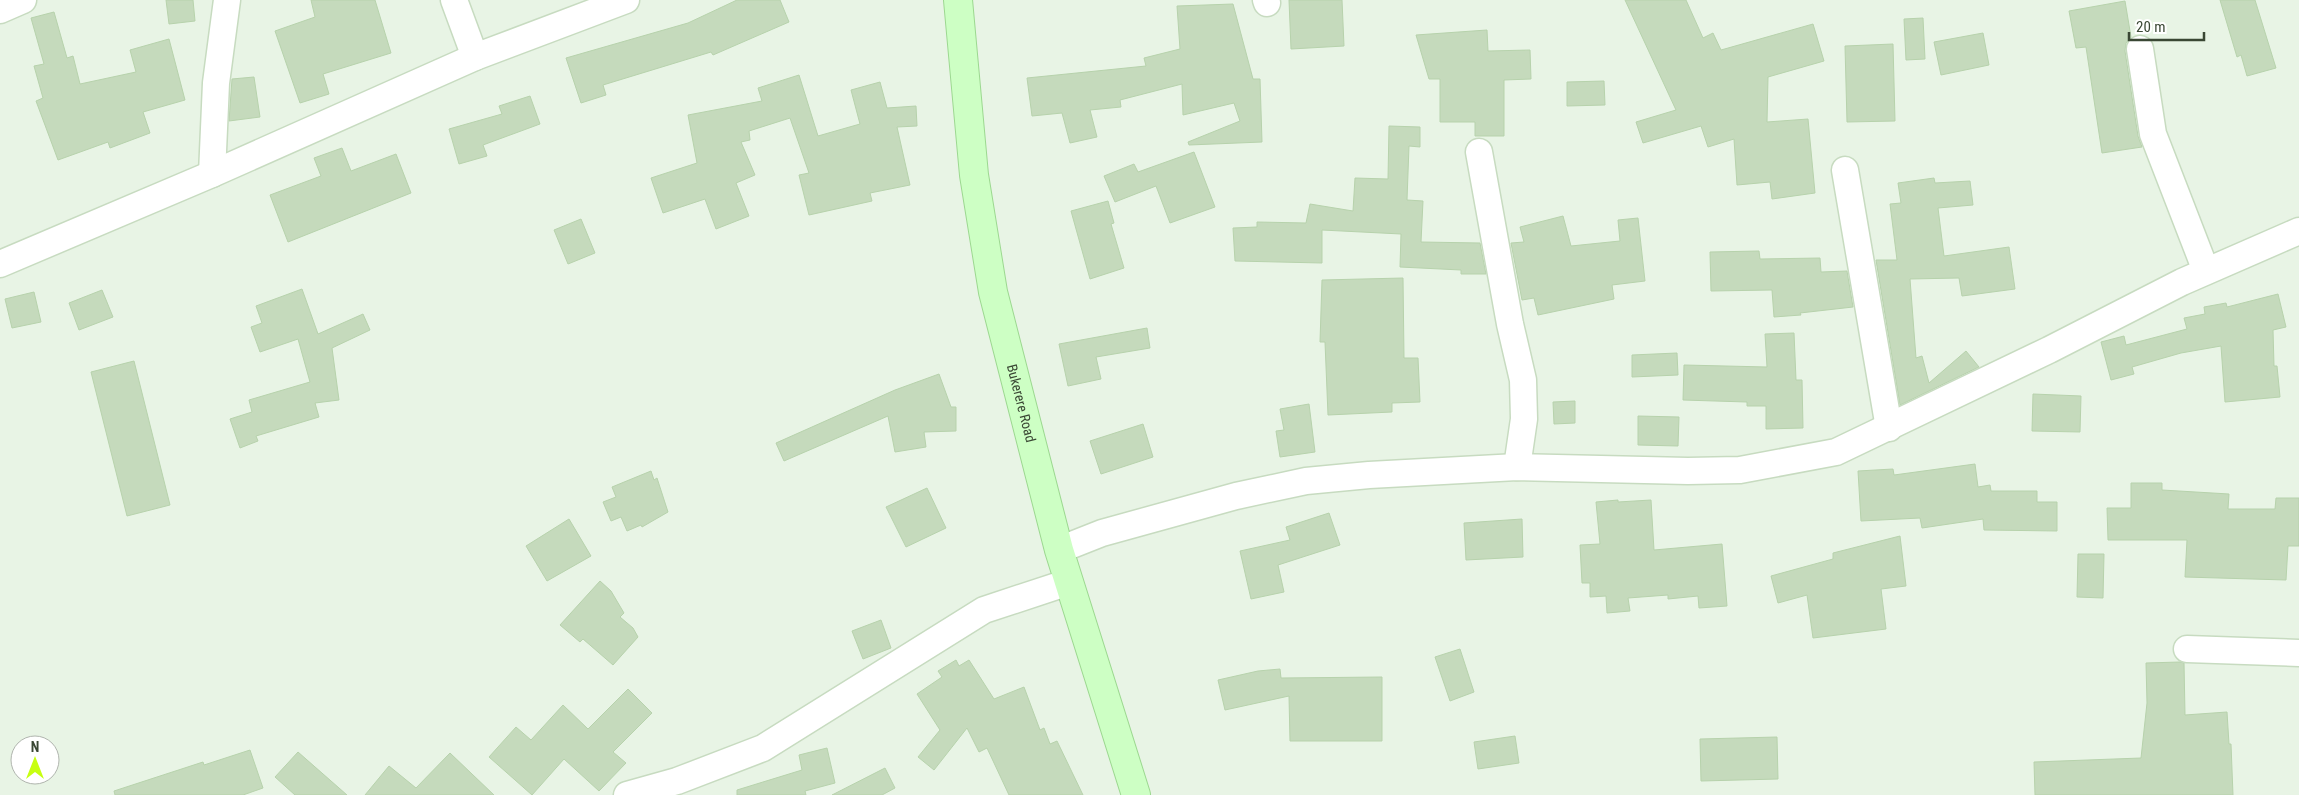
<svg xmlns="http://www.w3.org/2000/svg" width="2299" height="795" viewBox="0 0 2299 795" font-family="'Roboto Condensed',sans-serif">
	<rect width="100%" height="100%" fill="#e8f4e5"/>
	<g fill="#c5dabc" stroke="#b7d2ac">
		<path d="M 166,0 L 193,0 L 195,21 L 169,24 Z"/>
		<path d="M 311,0 L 375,0 L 391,53 L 323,74 L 329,94 L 300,103 L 275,31 L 315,17 Z"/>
		<path d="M 737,0 L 780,0 L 789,22 L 713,55 L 711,52 L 603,85 L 606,95 L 581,103 L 566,58 L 688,23 Z"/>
		<path d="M 1289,0 L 1342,0 L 1344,46 L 1291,49 Z"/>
		<path d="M 1625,0 L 1686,0 L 1703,38 L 1713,33 L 1721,50 L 1813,24 L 1824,61 L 1768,77 L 1767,122 L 1808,119 L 1815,193 L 1772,199 L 1770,182 L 1737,185 L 1734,139 L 1708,147 L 1701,126 L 1643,143 L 1636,122 L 1676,110 Z"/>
		<path d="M 2220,0 L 2255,0 L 2276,68 L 2247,76 L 2241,55 L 2237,57 Z"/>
		<path d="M 2125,1 L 2131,37 L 2126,43 L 2125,51 L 2138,136 L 2142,147 L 2102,153 L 2086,47 L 2076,48 L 2069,11 Z"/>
		<path d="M 1233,4 L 1253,79 L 1260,79 L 1262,142 L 1189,145 L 1188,142 L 1240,121 L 1234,103 L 1183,115 L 1182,84 L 1120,100 L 1121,107 L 1090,110 L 1097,137 L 1070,143 L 1062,113 L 1032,116 L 1027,78 L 1146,66 L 1144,58 L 1180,49 L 1177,6 Z"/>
		<path d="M 54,12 L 67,58 L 73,56 L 80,84 L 136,72 L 130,50 L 169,39 L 185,100 L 143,112 L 150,133 L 110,148 L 108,142 L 58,160 L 36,101 L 43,98 L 34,66 L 44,64 L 31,18 Z"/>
		<path d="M 1923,18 L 1925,59 L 1906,60 L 1904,19 Z"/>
		<path d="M 1487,30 L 1488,51 L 1530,50 L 1531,79 L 1504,80 L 1504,136 L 1475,136 L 1475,122 L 1440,122 L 1440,79 L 1429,79 L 1416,35 Z"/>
		<path d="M 1983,33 L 1989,65 L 1941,75 L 1934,42 Z"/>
		<path d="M 1893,44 L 1895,121 L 1847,122 L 1845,46 Z"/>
		<path d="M 799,75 L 818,136 L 860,124 L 851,90 L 880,82 L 887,108 L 916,106 L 917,126 L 897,127 L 910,185 L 870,193 L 872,201 L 809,215 L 799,175 L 809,173 L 790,118 L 749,131 L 750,140 L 741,142 L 755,175 L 736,183 L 749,216 L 716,229 L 705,199 L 663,213 L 651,178 L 697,163 L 688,115 L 762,101 L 758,88 Z"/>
		<path d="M 254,77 L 260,117 L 229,121 L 232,79 Z"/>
		<path d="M 1604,81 L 1605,105 L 1567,106 L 1567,82 Z"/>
		<path d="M 530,96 L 540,124 L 483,145 L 487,156 L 459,164 L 449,129 L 502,114 L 499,106 Z"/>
		<path d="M 1389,126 L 1420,127 L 1420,147 L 1409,146 L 1407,200 L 1423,201 L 1421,242 L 1480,243 L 1486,274 L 1461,274 L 1461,270 L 1400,267 L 1401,234 L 1322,230 L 1322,263 L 1235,261 L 1233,228 L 1257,227 L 1257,222 L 1306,223 L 1310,204 L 1353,211 L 1355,178 L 1388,179 Z"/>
		<path d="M 342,148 L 351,171 L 396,154 L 411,193 L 288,242 L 270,195 L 321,176 L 314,158 Z"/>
		<path d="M 1194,152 L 1215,207 L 1170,223 L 1156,186 L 1115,202 L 1104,176 L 1134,164 L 1138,172 Z"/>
		<path d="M 1934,178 L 1935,183 L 1970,181 L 1973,205 L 1938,208 L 1944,256 L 2009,247 L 2015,289 L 1962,296 L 1959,278 L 1910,279 L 1916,358 L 1922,356 L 1929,383 L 1966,351 L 1979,367 L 1900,405 L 1876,260 L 1897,260 L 1890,204 L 1901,203 L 1898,183 Z"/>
		<path d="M 1108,201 L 1114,223 L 1111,224 L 1124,268 L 1090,279 L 1071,211 Z"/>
		<path d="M 1563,216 L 1571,246 L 1620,241 L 1618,220 L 1638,218 L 1645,281 L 1612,285 L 1614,299 L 1538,315 L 1534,298 L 1522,300 L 1511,243 L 1524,242 L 1520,227 Z"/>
		<path d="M 581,219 L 595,253 L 568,264 L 554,230 Z"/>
		<path d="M 1759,251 L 1760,259 L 1820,258 L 1821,272 L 1847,271 L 1853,307 L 1800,313 L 1801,315 L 1774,317 L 1772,290 L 1711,291 L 1710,252 Z"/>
		<path d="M 1403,278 L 1404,358 L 1418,358 L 1420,402 L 1392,403 L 1392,412 L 1328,415 L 1325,342 L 1320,342 L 1322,280 Z"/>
		<path d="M 302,289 L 318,334 L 363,314 L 370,330 L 332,348 L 339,400 L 315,403 L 319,417 L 256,436 L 258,441 L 240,448 L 230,419 L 252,412 L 249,400 L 310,382 L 298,339 L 260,352 L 251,327 L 262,323 L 256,306 Z"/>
		<path d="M 102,290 L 113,317 L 79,330 L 69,303 Z"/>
		<path d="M 34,292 L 41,322 L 12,328 L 5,299 Z"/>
		<path d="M 2278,294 L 2286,327 L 2273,330 L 2274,366 L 2277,366 L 2280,397 L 2225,402 L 2221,346 L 2181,353 L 2132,367 L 2134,374 L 2111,380 L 2101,342 L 2124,336 L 2126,345 L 2187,329 L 2184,318 L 2205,314 L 2204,307 L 2226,303 L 2227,307 Z"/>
		<path d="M 1147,328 L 1150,348 L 1096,357 L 1101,379 L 1068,386 L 1059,344 Z"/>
		<path d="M 1794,333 L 1796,380 L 1802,380 L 1803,428 L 1766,429 L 1766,406 L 1747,406 L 1747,402 L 1683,400 L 1684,365 L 1767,367 L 1765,334 Z"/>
		<path d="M 1677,353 L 1678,375 L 1632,377 L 1632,355 Z"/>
		<path d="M 134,361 L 170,505 L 127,516 L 91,372 Z"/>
		<path d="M 939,374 L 951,407 L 956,407 L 956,431 L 924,432 L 926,447 L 895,452 L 888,416 L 784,461 L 776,443 L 895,390 Z"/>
		<path d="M 2033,394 L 2081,396 L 2080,432 L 2032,431 Z"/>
		<path d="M 1575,401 L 1575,423 L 1554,424 L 1553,402 Z"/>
		<path d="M 1309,404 L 1315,452 L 1280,457 L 1276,431 L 1284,430 L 1280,409 Z"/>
		<path d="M 1638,416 L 1679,417 L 1678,446 L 1638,445 Z"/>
		<path d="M 1143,424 L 1153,457 L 1101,474 L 1090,441 Z"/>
		<path d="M 1975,464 L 1978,487 L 1990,485 L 1991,491 L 2037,491 L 2037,502 L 2057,502 L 2057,531 L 1984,530 L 1983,519 L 1922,528 L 1920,518 L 1861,521 L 1858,471 L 1893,469 L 1894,475 Z"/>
		<path d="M 651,471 L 654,480 L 657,478 L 668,512 L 642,527 L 641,525 L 627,531 L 621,517 L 611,521 L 603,502 L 616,497 L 612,487 Z"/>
		<path d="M 2131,483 L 2162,483 L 2162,490 L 2229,494 L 2228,509 L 2275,509 L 2276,498 L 2299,498 L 2299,546 L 2288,546 L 2286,580 L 2185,577 L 2187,540 L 2108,540 L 2107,508 L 2131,508 Z"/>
		<path d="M 927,488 L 946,528 L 906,547 L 886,507 Z"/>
		<path d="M 1618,500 L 1618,502 L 1651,500 L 1654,550 L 1722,544 L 1727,606 L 1699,608 L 1698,596 L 1668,599 L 1668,595 L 1628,598 L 1630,611 L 1607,613 L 1606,596 L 1590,597 L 1590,583 L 1582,583 L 1580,545 L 1600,544 L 1596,502 Z"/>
		<path d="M 1329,513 L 1340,545 L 1278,565 L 1284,592 L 1251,599 L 1240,551 L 1290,540 L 1286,527 Z"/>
		<path d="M 569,519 L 591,556 L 547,581 L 526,546 Z"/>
		<path d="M 1522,519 L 1523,557 L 1466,560 L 1464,523 Z"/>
		<path d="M 1900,536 L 1906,586 L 1881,589 L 1886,629 L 1813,638 L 1807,595 L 1778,603 L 1771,576 L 1833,559 L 1833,553 Z"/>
		<path d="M 2078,554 L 2104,554 L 2103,598 L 2077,597 Z"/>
		<path d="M 600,581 L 611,591 L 624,613 L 620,617 L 633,628 L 638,637 L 613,665 L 583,639 L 580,642 L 560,625 Z"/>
		<path d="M 881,620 L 891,648 L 863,659 L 852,631 Z"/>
		<path d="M 1460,649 L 1474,692 L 1450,701 L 1435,657 Z"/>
		<path d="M 956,660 L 959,666 L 969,660 L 994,699 L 1024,687 L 1040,730 L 1044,728 L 1050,744 L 1057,741 L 1083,795 L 1009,795 L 987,748 L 979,752 L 967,728 L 934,770 L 918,757 L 940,730 L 917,694 L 942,677 L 938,671 Z"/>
		<path d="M 2180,662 L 2184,663 L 2185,715 L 2227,712 L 2229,744 L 2231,744 L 2233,795 L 2035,795 L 2034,762 L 2141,758 L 2147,703 L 2146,663 Z"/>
		<path d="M 1280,669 L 1281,678 L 1382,677 L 1382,741 L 1290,741 L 1289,696 L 1225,710 L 1218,680 L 1258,671 Z"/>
		<path d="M 628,689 L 652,713 L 613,752 L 626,763 L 599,791 L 564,759 L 532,795 L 489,757 L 516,727 L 531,740 L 563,705 L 588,729 Z"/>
		<path d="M 1515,736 L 1519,763 L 1478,769 L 1474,742 Z"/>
		<path d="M 1777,737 L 1778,779 L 1701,781 L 1700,739 Z"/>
		<path d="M 827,748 L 835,783 L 805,791 L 806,795 L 737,795 L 737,790 L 802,770 L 799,755 Z"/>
		<path d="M 250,750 L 263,788 L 243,795 L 115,795 L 114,791 L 203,762 L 204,765 Z"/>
		<path d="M 298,752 L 347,795 L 295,795 L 275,777 Z"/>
		<path d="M 450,753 L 494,795 L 365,795 L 389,766 L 416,788 Z"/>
		<path d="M 885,768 L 895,788 L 882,795 L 832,795 Z"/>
	</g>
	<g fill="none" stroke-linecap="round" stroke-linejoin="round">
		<defs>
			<g id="minor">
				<path d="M 454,0 L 475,57"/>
				<path d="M 1266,0 L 1267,3"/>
				<path d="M 0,10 L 23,0"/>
				<path d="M 2140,49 L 2153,134 L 2206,271"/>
				<path d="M 1479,152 L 1510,324 L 1523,380 L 1524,419 L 1517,467"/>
				<path d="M 1845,170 L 1889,428"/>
				<path d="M 212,174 L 216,83 L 227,0"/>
				<path d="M 0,264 L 212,174 L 475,57 L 626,0"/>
				<path d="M 1059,550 L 1102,533 L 1236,496 L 1306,481 L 1369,475 L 1517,467 L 1688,471 L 1740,470 L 1836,452 L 2049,350 L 2182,282 L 2299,231"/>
				<path d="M 2187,649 L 2299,653"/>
				<path d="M 627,795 L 677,781 L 763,748 L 984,610 L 1069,582"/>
			</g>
			<g id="secondary">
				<path id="s1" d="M 958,0 L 974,175 L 993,292 L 1059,550 L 1136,795"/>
			</g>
		</defs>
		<use href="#minor" stroke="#c7dbc0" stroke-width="29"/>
		<use href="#secondary" stroke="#9cd890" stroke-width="30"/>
		<use href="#minor" stroke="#fff" stroke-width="26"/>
		<use href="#secondary" stroke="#cdffc4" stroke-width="28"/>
	</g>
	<g text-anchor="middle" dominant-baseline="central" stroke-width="4" stroke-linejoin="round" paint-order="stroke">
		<g font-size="14" fill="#3a4734" stroke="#fff">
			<text stroke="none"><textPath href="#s1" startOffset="409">Bukerere Road</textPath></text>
		</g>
	</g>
	<g transform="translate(35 760)"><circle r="24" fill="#ffffff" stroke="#b0b5ae"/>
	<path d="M0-4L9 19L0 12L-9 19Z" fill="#c7ff11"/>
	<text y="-8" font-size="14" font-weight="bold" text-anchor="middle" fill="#3a4734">N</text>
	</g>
	<path d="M2129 32v8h75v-8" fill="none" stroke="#3a4734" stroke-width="2.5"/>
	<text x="2136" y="32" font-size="15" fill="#3a4734" stroke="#ffffff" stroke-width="4" paint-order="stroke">20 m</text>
</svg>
